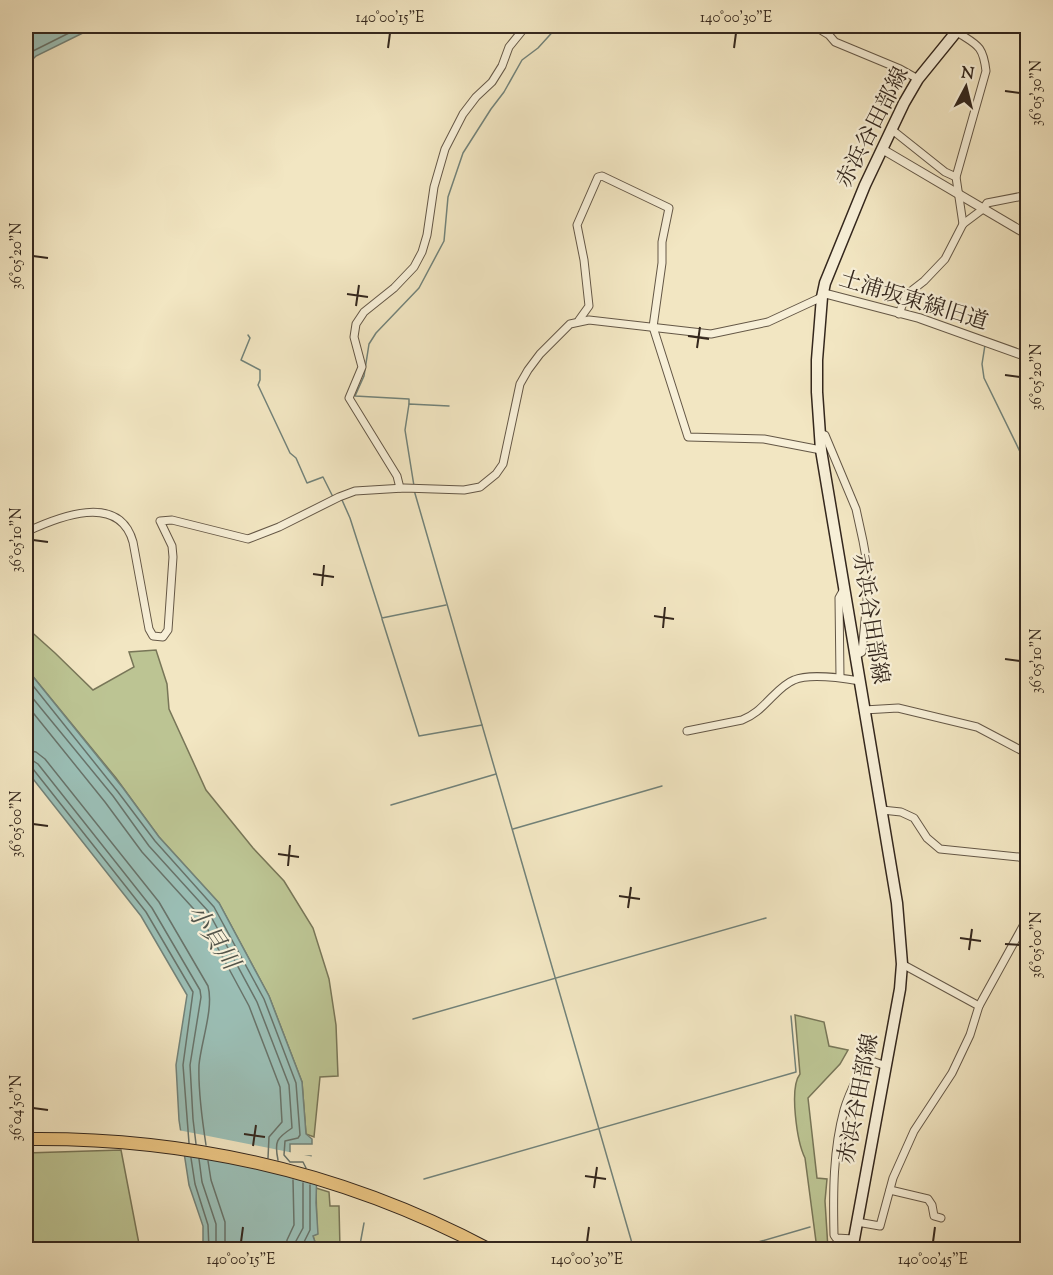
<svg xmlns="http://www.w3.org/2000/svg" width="1053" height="1275" viewBox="0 0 1053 1275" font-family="'Sorts Mill Goudy','Noto Serif JP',serif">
	<rect width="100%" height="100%" fill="#f2e6c2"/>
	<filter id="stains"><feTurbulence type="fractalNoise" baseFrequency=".00333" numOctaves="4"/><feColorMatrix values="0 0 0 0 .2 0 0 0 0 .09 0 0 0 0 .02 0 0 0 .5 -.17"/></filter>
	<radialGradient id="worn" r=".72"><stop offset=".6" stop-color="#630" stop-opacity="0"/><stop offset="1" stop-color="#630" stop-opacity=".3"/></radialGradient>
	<g fill="#bcc493" stroke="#787658" stroke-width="1.5">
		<path d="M 26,627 L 55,653 L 93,690 L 134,667 L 129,652 L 156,650 L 167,684 L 169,709 L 206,790 L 253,848 L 284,881 L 313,928 L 329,979 L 336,1025 L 338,1076 L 320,1077 L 314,1137 L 306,1134 L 302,1082 L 269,996 L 219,903 L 159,837 L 116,778 L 26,668 Z"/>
		<path d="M 795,1015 L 824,1022 L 829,1046 L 848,1050 L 840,1064 L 808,1098 L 817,1178 L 827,1179 L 825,1201 L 828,1249 L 817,1249 L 805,1158 C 797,1142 789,1088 800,1074 Z"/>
		<path d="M 121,1150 L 140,1249 L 26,1249 L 26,1153 Z"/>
		<path d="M 316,1188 L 329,1192 L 330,1206 L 339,1206 L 340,1249 L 308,1250 L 310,1244 L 315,1242 L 313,1236 L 317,1232 Z"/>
	</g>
	<g fill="#9bbfb6" stroke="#728279" stroke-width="1.5">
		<path d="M 26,26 L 97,26 L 36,56 L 26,66 Z"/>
		<path d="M 26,668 L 123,788 L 159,837 L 219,903 L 269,996 L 302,1082 L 306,1134 L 312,1139 L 312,1144 L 290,1144 L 290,1156 L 311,1156 L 311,1161 L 317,1165 L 316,1203 L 318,1234 L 313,1236 L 315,1242 L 310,1244 L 308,1249 L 203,1249 L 203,1226 L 189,1185 L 179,1120 L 176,1065 L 187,995 L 141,916 L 26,770 Z"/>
	</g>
	<path fill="#f2e6c2" d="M 178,1130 L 314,1157 L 314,1161 L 320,1164 L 319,1183 L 181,1153 Z"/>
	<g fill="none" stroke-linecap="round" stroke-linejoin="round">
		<g stroke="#68736a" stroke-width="1.5">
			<path d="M 26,58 L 33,51 L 83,26"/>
			<path d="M 26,677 L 118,792 L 155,841 L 214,907 L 264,999 L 296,1083 L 300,1135 L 298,1138 L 285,1141 L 284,1155 L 290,1162 L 303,1162 L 306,1168"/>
			<path d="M 26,690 L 113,796 L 149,846 L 208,911 L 257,1002 L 289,1085 L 292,1128 C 277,1138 274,1141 278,1160"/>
			<path d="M 26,704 L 105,802 L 142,852 L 201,917 L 249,1006 L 280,1087 L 282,1122 L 269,1137 L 268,1158"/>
			<path d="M 26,750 L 36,752 L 45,759 L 159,902 L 208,986 C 214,1008 201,1042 199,1065 C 198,1091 202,1119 206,1145"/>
			<path d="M 26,759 L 32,760 L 38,764 L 152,908 L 200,990 L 201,997 L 190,1065 L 193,1119 L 196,1144"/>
			<path d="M 26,767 L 33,769 L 146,912 L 193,992 L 183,1065 L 189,1143"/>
			<path d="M 191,1158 L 195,1184 L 208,1225 L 209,1250"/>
			<path d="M 199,1159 L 202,1182 L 216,1224 L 216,1250"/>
			<path d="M 208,1161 L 211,1180 L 225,1222 L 225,1250"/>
			<path d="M 286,1250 L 287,1240 L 294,1225 L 293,1180"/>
			<path d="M 295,1250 L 296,1241 L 303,1228 L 303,1183"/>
			<path d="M 302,1250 L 303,1244 L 310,1230 L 310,1185"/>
		</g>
		<g stroke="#728279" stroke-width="1.5">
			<path d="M 248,335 L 250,338 L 241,360 L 260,370 L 260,380 L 258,385 L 290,453 L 296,458 L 307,483 L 323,477 L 333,497"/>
			<path d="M 985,345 L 982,364 L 984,378 L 1028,468"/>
			<path d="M 409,404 L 409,399 L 355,396 L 364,376 L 369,344 L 376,333 L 419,288 L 444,241 L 448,197 L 463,153 L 491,109 L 504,92 L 522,60 L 538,48 L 558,26"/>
			<path d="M 414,486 L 405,430 L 409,404 L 449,406"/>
			<path d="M 414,490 L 634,1250"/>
			<path d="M 342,500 L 350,518 L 382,618 L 446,605"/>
			<path d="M 382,619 L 419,736 L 482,725"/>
			<path d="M 391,805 L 496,774"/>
			<path d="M 513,829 L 662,786"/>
			<path d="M 413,1019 L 766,918"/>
			<path d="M 424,1179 L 796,1072 L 791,1016"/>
			<path d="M 359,1250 L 364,1223"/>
			<path d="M 731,1250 L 810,1227"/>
			<path d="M 1016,1250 L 1028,1222"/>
		</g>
		<defs>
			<g id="minor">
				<path d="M 814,26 L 829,35 L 835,42 L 900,69 L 918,79"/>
				<path d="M 957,32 C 977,45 983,45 986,71 L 956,177 L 963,224"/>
				<path d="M 891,129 L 945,172 L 956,177"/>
				<path d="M 899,314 L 906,295 L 924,281 L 945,259 L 963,224 L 983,209 L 987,203 L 1028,195"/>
				<path d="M 579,320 L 589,306 L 584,260 L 577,225 L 598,177 L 602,176 L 669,208 L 662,242 L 662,263 L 653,327 L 688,437 L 764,439 L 821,450"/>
				<path d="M 819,433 L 825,435 L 856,509 L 863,541 L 867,563 L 867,600 L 862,652 L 855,656"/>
				<path d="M 400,488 L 397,476 L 349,398 L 362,367 L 354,337 L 356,324 L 364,312 L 394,288 L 414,267 L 422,252 L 427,235 L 434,187 L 445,149 L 463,114 L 476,97 L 492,82 L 502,66 L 509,47 L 526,26"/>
				<path d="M 26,532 C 58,517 119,492 133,542 L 149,629 L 153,636 L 163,637 L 168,630 L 173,557 L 172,546 L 160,521 L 172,520 L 248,539 L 279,527 L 339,497 L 355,491 L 404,488 L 464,490 L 480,487 L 496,474 L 503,464 L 520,384 L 528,370 L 540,354 L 570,324 L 589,320 L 711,334 L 768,322 L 822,297"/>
				<path d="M 840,677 L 839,598 L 844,589"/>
				<path d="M 864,710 L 898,708 L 977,727 L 1028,754"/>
				<path d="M 687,731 L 742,720 C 755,715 762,707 772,697 C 777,692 786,683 794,680 C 810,673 842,678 860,681"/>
				<path d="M 882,810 L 901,812 L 914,818 L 927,838 L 940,849 L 1019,857 L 1028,861"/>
				<path d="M 902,964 L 979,1006"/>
				<path d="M 890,1190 L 928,1199 L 932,1205 L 934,1216 L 941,1218"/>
				<path d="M 857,1222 L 880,1226 L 893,1178 L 914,1131 L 952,1073 L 970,1035 L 979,1006 L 1028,917"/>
				<path d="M 854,1239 L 836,1238 L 834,1235 C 833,1193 833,1150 844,1110 C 849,1092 859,1075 866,1059 L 886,1066"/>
			</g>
			<g id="tertiary">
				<path d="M 882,149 L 1028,235"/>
				<path d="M 823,293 L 919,318 L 1028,357"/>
			</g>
			<path id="secondary" d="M 852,1250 L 900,989 L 902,964 L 897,903 L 821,450 L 817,392 L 817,360 L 822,297 L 825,283 L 865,185 L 904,103 L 918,79 L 961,26"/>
			<path id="motorway" d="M 26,1139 C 190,1137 344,1172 490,1250"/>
		</defs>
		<use href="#minor" stroke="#645746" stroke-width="9"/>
		<use href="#tertiary" stroke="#645746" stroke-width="10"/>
		<use href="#secondary" stroke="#34271d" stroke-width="13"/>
		<use href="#motorway" stroke="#34271d" stroke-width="14"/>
		<use href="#minor" stroke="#f7efd7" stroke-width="7"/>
		<use href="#tertiary" stroke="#f7efd7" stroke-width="8"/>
		<use href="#secondary" stroke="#f7efd7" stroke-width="10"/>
		<use href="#motorway" stroke="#e9c381" stroke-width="12"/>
	</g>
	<path fill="none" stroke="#34271d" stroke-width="2" d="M 388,48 L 390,33M 734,48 L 736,33M 1005,91 L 1020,93M 33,256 L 48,258M 347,294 L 368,297M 356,306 L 359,285M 688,336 L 709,339M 697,348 L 700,327M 1005,375 L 1020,377M 33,540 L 48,542M 313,574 L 334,577M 322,586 L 324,565M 654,616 L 674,619M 663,628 L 665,607M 1005,659 L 1020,661M 33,824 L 48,826M 278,854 L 299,857M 288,866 L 290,845M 619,896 L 640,899M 628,908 L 631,887M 960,938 L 981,941M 1005,944 L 1020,945M 969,950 L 972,929M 33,1108 L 48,1110M 244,1134 L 265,1137M 253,1146 L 256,1125M 585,1176 L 606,1179M 594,1188 L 597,1167M 241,1242 L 243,1227M 587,1242 L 589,1227M 933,1242 L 935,1227"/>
	<g text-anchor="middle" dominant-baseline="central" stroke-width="4.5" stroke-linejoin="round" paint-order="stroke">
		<g font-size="22" fill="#34271d" stroke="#f7efd7">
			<text transform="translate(874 128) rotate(-63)">赤浜谷田部線</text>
			<text transform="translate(913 302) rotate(17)">土浦坂東線旧道</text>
			<text transform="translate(869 619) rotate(81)">赤浜谷田部線</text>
			<text transform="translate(860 1099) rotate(-79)">赤浜谷田部線</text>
		</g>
		<g font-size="24" font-style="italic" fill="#53554b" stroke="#f7efd7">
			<text transform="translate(212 938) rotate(56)">小貝川</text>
		</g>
	</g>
	<rect width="1053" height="1275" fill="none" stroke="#f2e6c2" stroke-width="66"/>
	<g transform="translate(966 87) rotate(7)" stroke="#f7efd7" stroke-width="4.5" paint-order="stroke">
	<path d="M0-4.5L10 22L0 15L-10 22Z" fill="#34271d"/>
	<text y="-9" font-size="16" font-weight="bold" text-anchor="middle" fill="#34271d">N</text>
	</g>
	<rect x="33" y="33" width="987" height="1209" fill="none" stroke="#34271d" stroke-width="2"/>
	<g font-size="15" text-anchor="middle" fill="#34271d">
		<text x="390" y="22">140°00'15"E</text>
		<text x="736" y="22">140°00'30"E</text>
		<text transform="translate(1036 93) rotate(-90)" y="5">36°05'30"N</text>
		<text transform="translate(16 256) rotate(-90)" y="5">36°05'20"N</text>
		<text transform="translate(1036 377) rotate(-90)" y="5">36°05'20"N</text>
		<text transform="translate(16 540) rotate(-90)" y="5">36°05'10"N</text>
		<text transform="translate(1036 661) rotate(-90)" y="5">36°05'10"N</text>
		<text transform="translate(16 824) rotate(-90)" y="5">36°05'00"N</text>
		<text transform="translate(1036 945) rotate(-90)" y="5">36°05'00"N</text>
		<text transform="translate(16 1108) rotate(-90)" y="5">36°04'50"N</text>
		<text x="241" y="1264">140°00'15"E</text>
		<text x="587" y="1264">140°00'30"E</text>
		<text x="933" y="1264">140°00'45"E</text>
	</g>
	<rect width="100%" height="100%" filter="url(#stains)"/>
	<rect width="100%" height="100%" fill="url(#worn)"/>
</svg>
